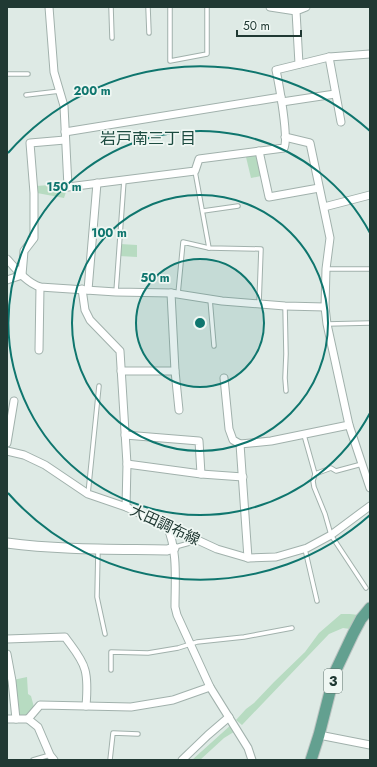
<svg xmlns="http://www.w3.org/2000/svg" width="377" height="767" viewBox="0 0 377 767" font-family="Jost,'Noto Sans JP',sans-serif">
	<rect width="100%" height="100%" fill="#deeae5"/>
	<g fill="#b7dbc1">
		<path d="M 257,155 L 261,176 L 251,178 L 246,157 Z"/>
		<path d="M 65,184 L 67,189 L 64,198 L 37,193 L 36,186 Z"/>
		<path d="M 120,244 L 137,245 L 137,257 L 119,256 Z"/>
		<path d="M 341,614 L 350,614 L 359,615 L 350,629 L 343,628 L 329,634 L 242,725 L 236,720 L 246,709 L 254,703 L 274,682 L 305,652 L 319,633 Z"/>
		<path d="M 27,677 L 28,694 L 31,696 L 35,711 L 30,717 L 17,715 L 13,680 Z"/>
		<path d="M 232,724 L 237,730 L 224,738 L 200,760 L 192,760 Z"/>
	</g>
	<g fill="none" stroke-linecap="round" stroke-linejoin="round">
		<defs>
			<g id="service">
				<path d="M 111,7 L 112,38"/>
				<path d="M 148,7 L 149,33"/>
				<path d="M 170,7 L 170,61 L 207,54 L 207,7"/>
				<path d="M 7,74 L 28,74"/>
				<path d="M 26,95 L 60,91"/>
				<path d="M 195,171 L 209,248"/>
				<path d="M 203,211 L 238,206"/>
				<path d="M 326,269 L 370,269"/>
				<path d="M 116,292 L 124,180"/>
				<path d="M 178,294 L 183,242 L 209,248 L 261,249 L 259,304"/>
				<path d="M 210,299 L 214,346"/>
				<path d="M 285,306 L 286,354 L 285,378 L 286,391"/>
				<path d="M 327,324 L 370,323"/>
				<path d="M 304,435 L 315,474 L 331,468 L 336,471 L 362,464"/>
				<path d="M 315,474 L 313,481 L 314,487 L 325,514 L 331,535 L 366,588"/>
				<path d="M 88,494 L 99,386"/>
				<path d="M 175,547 L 197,541"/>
				<path d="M 305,549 L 317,601"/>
				<path d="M 98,550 L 97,597 L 105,634"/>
				<path d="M 111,670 L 111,652 L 148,653 L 178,648 L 197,642 L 244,637 L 292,628"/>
				<path d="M 33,760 L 50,755"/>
				<path d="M 110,760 L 113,733 L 138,734"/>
			</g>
			<g id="minor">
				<path d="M 49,7 L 54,72 L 64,106 L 68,187 L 195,171 L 199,159 L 284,148 C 289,139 279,84 276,70 L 329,57 L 370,54"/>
				<path d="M 270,7 L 296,11"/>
				<path d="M 329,57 L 341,122"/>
				<path d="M 299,64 L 296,11 L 306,7"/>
				<path d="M 282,102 L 335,94"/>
				<path d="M 65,132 L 281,97"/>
				<path d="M 285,137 L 310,143 L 330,238 L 326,269 L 325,307 L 327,324 L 349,425 L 370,488"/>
				<path d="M 259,151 L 269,197 L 319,188"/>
				<path d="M 324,207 L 370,195"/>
				<path d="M 7,259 C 16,269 27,283 40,287 L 116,292 L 171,293 L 222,301 L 285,306 L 325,307"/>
				<path d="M 7,280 L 22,275 L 24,251 L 34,238 L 34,193 L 30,143 L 65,140"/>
				<path d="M 82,289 L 85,310 L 90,320 L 120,351 L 127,464 L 126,507"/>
				<path d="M 88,290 L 97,183"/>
				<path d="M 171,293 L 175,371 L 179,410"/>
				<path d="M 39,350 L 40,287"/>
				<path d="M 121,371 L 175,371"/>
				<path d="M 224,378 L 229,429 L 233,440 L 240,444 L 271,441 L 349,425"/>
				<path d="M 125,435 L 199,441 L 201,474"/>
				<path d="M 7,443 L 14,401"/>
				<path d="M 240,444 L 248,558"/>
				<path d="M 7,451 L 24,455 L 45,465 L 88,494 L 126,507 L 217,549 L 248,558 L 276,557 L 307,548 L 331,535 L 370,506"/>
				<path d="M 127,464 L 201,474 L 243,477"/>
				<path d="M 167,526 C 178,551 175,580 175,607 L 177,615 L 210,687 L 248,748 L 252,760"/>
				<path d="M 7,639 L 65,637 C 72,647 82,658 85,670 C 88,681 87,694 86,706"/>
				<path d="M 7,654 L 12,681 L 16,719"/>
				<path d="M 7,719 L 28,719 L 38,727 L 50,755 L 54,760"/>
				<path d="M 28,719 L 40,705 L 131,707 L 173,700 L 210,687"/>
				<path d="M 319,735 L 370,745"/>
				<path d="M 182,760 L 208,735 L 229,717"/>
			</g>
			<path id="tertiary" d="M 7,543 C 60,550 114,549 167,550 L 174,548"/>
			<path id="primary" d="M 311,760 L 319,735 L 335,672 L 353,634 L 361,619 L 370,608"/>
		</defs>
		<use href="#service" stroke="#a1b1ac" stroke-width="5.5"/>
		<use href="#minor" stroke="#a1b1ac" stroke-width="9"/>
		<use href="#tertiary" stroke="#a1b1ac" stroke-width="11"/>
		<use href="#primary" stroke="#bcc4c2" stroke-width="13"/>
		<use href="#service" stroke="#fff" stroke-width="3.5"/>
		<use href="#minor" stroke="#fff" stroke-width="7"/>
		<use href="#tertiary" stroke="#fff" stroke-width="9"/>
		<use href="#primary" stroke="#63a090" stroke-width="11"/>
	</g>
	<circle cx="200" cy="323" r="64" fill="#0f766e" fill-opacity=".12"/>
	<g fill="none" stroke="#0f766e" stroke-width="2">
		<circle cx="200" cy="323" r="64"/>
		<circle cx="200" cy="323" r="128"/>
		<path d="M370 413A192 192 0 1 1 370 233"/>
		<path d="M370 515A256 256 0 0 1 8 493M8 153A256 256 0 0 1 370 131"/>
	</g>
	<g text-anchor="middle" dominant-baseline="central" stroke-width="3.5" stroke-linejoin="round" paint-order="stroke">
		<rect fill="#eff7f3" stroke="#5e726d" stroke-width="1" x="324" y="669" width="18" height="24" rx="3"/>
		<g font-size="14" font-weight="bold" fill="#203933">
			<text x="333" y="681">3</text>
		</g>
		<g font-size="15" fill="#203933" stroke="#eff7f3">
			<text transform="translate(165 525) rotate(25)">大田調布線</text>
		</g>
		<g font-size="16" fill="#1c4b40" stroke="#eff7f3">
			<text x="148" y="138">岩戸南三丁目</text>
		</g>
	</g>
	<circle cx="200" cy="323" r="6" fill="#0f766e" stroke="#eff7f3" stroke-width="2"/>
	<g font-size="12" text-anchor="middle" font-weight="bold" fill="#0f766e" stroke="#eff7f3" stroke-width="3.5" stroke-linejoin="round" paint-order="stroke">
		<text x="92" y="95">200 m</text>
		<text x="64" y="191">150 m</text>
		<text x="109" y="237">100 m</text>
		<text x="155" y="282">50 m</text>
	</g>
	<rect width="377" height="767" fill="none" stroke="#203933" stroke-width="16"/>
	<path d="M237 30v6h64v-6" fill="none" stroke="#203933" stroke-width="2"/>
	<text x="243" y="30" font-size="12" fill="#203933" stroke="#eff7f3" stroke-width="3" paint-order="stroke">50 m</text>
</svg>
